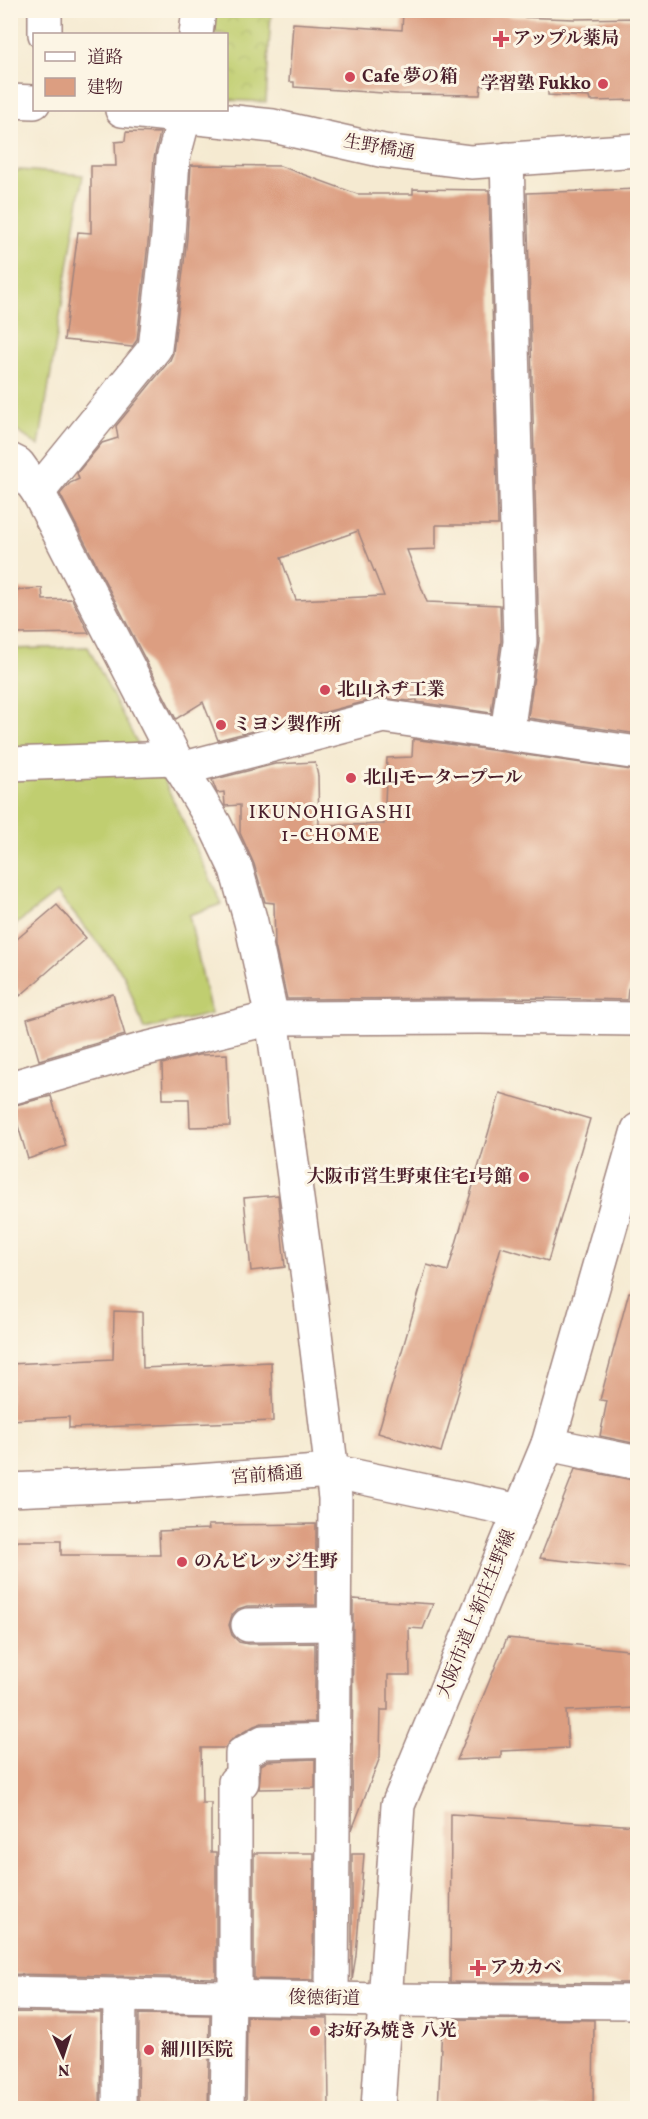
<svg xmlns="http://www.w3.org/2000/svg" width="648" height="2119" viewBox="0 0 648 2119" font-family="Vollkorn,'Noto Serif JP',serif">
	<defs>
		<pattern id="park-crowns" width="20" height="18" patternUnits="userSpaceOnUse" patternTransform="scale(1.5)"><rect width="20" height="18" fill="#c0ce70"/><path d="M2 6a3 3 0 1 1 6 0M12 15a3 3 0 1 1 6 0" fill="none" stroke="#a6b061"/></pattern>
	</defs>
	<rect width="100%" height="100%" fill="#fcf5e5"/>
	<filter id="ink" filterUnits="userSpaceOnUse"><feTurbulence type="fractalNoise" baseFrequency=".0167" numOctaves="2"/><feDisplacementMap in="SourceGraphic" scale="12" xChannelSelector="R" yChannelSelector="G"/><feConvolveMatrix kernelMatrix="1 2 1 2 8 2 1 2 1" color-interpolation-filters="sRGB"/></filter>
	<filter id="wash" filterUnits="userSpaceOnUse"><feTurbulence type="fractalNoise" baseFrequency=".008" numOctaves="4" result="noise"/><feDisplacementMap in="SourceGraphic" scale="24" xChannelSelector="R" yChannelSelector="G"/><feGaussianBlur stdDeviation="1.35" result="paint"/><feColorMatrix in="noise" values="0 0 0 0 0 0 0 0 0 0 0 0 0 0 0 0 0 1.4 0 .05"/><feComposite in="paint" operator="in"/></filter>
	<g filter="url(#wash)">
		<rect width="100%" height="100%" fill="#f5ead1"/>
		<g fill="#c0ce70" stroke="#85764e" stroke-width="1.5">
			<path d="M 19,170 L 83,175 L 39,446 L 11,427 L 10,176 Z"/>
			<path d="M 88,647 L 140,749 L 11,752 L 10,649 Z"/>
			<path d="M 159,770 L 222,904 L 189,915 L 211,1014 L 144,1029 L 124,975 L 57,893 L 11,928 L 11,771 Z"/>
		</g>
		<path fill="url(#park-crowns)" stroke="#85764e" stroke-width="1.5" d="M 213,11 L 271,11 L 266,102 L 227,100 L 226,34 L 211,34 Z"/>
		<g id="blocks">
			<g fill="#dc9e81" fill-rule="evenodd">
				<path d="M 403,12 L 482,13 L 516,17 L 575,19 L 638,18 L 638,100 L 590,101 L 589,97 L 548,95 L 548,87 L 481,85 L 480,95 L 398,94 L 294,87 L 294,82 L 289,82 L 293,23 L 402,30 Z"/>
				<path d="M 126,132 L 160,133 L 154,158 L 149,234 L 137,340 L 132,347 L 64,340 L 78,232 L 91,233 L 91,166 L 116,166 L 115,142 L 125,141 Z"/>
				<path d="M 191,165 L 280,166 L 357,194 L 413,194 L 413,189 L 489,190 L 498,525 L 436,525 L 436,549 L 407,550 L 427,602 L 500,605 L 501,641 L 491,713 L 417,702 L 417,699 L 409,701 L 379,698 L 218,740 L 203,702 L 176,719 L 60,494 L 70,483 L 79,479 L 77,473 L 102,443 L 118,438 L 116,426 L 170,360 L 173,353 L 187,238 ZM 358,531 L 384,596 L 296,600 L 281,558 Z"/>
				<path d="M 638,189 L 638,734 L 528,718 L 539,641 L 527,193 Z"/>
				<path d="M 42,588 L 43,600 L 72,599 L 89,633 L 18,634 L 15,590 Z"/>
				<path d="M 413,739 L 638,771 L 638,974 L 628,989 L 627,1000 L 543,998 L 287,999 L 275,946 L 274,903 L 265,902 L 254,864 L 240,833 L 240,805 L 225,806 L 224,792 L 217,793 L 212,780 L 275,764 L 315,762 L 318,776 L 319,826 L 384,824 L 387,758 L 412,757 Z"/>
				<path d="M 57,905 L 86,938 L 20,996 L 18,989 L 10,995 L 10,945 Z"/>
				<path d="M 113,994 L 125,1035 L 39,1060 L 27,1019 Z"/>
				<path d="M 227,1054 L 230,1126 L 190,1127 L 189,1099 L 163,1099 L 162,1064 L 198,1055 Z"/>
				<path d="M 500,1093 L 590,1119 L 548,1261 L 501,1247 L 441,1452 L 378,1433 L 427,1265 L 448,1271 Z"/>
				<path d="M 51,1096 L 66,1146 L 28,1159 L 12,1106 Z"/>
				<path d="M 278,1195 L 285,1267 L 251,1271 L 244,1198 Z"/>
				<path d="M 629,1292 L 638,1293 L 638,1444 L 600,1436 L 607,1401 L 600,1400 Z"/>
				<path d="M 114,1311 L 142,1312 L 143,1368 L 271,1362 L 273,1421 L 69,1428 L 69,1417 L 10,1420 L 10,1364 L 113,1359 Z"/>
				<path d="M 575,1469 L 638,1481 L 638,1569 L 540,1558 Z"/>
				<path d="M 316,1524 L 316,1605 L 247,1606 L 238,1609 L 232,1615 L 229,1625 L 232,1635 L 239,1642 L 248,1644 L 315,1643 L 315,1722 L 262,1723 L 254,1726 L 233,1738 L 225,1748 L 201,1748 L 202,1803 L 211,1803 L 211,1852 L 216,1852 L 216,1978 L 10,1974 L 10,1551 L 18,1541 L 61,1541 L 61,1555 L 160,1555 L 159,1531 L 209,1529 L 208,1525 Z"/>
				<path d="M 353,1599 L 433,1604 L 423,1629 L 409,1628 L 410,1675 L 388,1675 L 388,1710 L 381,1710 L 380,1757 L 352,1830 Z"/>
				<path d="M 507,1638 L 638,1651 L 638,1708 L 566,1711 L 568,1748 L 501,1751 L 501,1758 L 457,1760 Z"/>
				<path d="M 315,1759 L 315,1788 L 259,1789 L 261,1765 L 268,1761 Z"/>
				<path d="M 451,1814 L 638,1826 L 638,1900 L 630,1983 L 450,1982 Z"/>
				<path d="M 254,1853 L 314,1853 L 313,1980 L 254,1979 Z"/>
				<path d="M 352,1854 L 364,1854 L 356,1955 L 352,1981 Z"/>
				<path d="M 10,2012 L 101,2013 L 100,2109 L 10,2109 Z"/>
				<path d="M 139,2014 L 210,2015 L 208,2109 L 138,2109 Z"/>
				<path d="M 247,2016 L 328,2018 L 329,2109 L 246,2109 Z"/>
				<path d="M 450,2019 L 594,2020 L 593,2109 L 438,2109 L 442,2025 L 450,2025 Z"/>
			</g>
		</g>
	</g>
	<g filter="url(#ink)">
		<use href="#blocks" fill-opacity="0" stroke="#a0847e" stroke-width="1.5"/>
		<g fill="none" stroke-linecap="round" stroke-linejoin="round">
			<defs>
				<g id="minor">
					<path d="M 45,10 L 45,34"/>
					<path d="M 196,34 L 199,10"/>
					<path d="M 10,101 L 34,102"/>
					<path d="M 122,110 L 273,126 L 384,151 L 471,162 L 638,150"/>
					<path d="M 507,159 L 520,642 L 507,733"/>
					<path d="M 10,460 L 18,464 L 38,492 L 175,758 L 215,825 L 236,869 L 251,922 L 272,1018 L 311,1300 L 335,1498 L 332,1999"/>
					<path d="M 38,492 L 155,348 L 168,236 L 173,159 L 186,110"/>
					<path d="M 10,764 L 175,758"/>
					<path d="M 181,769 L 383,716 L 638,753"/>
					<path d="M 10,1088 L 141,1050 L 272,1018 L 480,1017 L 638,1019"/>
					<path d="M 548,1444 L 638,1463"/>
					<path d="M 10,1490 L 171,1483 L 331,1471 L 520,1511"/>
					<path d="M 248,1625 L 335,1624"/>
					<path d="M 10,1993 L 385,2000 L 638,2002"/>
					<path d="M 235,1997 L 235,1782 L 242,1782 L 242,1754 L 263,1742 L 334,1740"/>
					<path d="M 119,2108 L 120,1995"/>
					<path d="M 227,2108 L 229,1997"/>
				</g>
				<path id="major" d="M 378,2108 L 398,1805 L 548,1444 L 638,1130"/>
			</defs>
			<use href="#minor" stroke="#a0847e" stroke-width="36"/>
			<use href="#major" stroke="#a0847e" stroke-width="36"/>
			<use href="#minor" stroke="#fff" stroke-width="33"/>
			<use href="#major" stroke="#fff" stroke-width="33"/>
		</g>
	</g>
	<g fill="#d1495b" stroke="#fcf5e5" stroke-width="2">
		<path d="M498 30h6v6h6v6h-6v6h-6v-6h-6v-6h6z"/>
		<circle cx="350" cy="77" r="6"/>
		<circle cx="603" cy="84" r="6"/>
		<circle cx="325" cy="690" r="6"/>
		<circle cx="221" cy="725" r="6"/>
		<circle cx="351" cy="778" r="6"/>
		<circle cx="524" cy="1177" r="6"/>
		<circle cx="182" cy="1562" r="6"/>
		<path d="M475 1959h6v6h6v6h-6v6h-6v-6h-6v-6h6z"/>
		<circle cx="315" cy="2031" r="6"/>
		<circle cx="149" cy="2050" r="6"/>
	</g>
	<g text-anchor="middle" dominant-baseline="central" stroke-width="6" stroke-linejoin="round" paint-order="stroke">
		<g font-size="18" font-weight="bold" fill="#4a1f2b" stroke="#fcf5e5" text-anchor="start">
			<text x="513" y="39">アップル薬局</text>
			<text x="362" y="77">Cafe 夢の箱</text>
			<text x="591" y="84" text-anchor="end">学習塾 Fukko</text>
			<text x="337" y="690">北山ネヂ工業</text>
			<text x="233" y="725">ミヨシ製作所</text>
			<text x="363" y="778">北山モータープール</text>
			<text x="512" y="1177" text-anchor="end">大阪市営生野東住宅1号館</text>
			<text x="194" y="1562">のんビレッジ生野</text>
			<text x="490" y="1968">アカカベ</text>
			<text x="327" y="2031">お好み焼き 八光</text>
			<text x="161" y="2050">細川医院</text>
		</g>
		<g font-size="18" fill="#4a1f2b" stroke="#fcf5e5">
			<text transform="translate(379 148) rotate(10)">生野橋通</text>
			<text transform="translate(267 1476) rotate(-4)">宮前橋通</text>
			<text transform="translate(477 1614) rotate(-68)">大阪市道上新庄生野線</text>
			<text transform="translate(324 1999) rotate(1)">俊徳街道</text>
		</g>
		<g font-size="20" letter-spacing="1.5" fill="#4a1f2b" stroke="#fcf5e5">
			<text x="331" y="813">IKUNOHIGASHI<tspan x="331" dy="23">1-CHOME</tspan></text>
		</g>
	</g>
	<rect width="648" height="2119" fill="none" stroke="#fcf5e5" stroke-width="36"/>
	<rect x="33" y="33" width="195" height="78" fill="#fcf5e5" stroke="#b59f9b" stroke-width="1.5"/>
	<rect x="45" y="52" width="30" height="9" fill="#ffffff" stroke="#b59f9b" stroke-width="1.5"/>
	<text x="87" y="63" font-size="18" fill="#4a1f2b">道路</text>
	<rect x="45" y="78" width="30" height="18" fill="#dc9e81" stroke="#b59f9b" stroke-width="1.5"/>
	<text x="87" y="93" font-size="18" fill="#4a1f2b">建物</text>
	<g transform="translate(63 2056) rotate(177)" stroke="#fcf5e5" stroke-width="4.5" paint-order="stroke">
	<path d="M0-4.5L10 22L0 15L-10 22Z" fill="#4a1f2b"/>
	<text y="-9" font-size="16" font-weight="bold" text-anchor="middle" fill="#4a1f2b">N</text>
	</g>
</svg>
